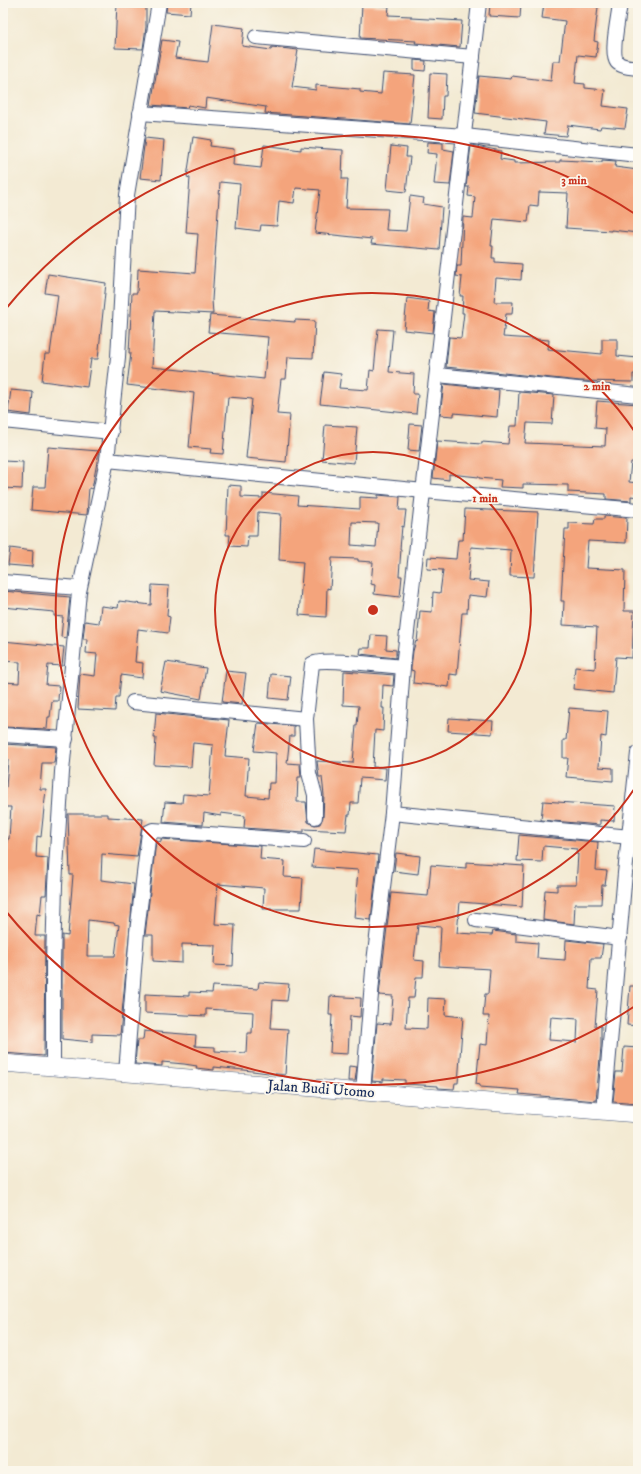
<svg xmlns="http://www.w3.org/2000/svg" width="641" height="1474" viewBox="0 0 641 1474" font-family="'IM FELL DW Pica',serif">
	<rect width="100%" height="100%" fill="#fbf7ec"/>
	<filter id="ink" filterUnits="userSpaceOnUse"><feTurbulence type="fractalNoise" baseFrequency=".025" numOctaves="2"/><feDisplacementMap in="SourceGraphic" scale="8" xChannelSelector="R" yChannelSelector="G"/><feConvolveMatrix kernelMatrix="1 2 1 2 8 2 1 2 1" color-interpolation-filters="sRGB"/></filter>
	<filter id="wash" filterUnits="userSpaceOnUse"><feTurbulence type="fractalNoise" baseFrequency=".012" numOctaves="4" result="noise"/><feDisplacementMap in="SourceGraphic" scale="16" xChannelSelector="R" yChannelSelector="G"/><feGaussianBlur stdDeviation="0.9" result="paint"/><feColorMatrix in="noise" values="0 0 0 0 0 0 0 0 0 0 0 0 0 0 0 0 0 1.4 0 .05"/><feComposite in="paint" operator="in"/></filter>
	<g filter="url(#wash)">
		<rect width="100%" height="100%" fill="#f3ead3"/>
		<g id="blocks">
			<g fill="#f4a47c" fill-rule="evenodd">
				<path d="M 117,3 L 146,3 L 146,27 L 143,49 L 115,48 Z"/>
				<path d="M 167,3 L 191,3 L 190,14 L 166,12 Z"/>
				<path d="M 490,3 L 521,3 L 520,18 L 489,16 Z"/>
				<path d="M 544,3 L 569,3 L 598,7 L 594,41 L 598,42 L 596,57 L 578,55 L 575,83 L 585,84 L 585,88 L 605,90 L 603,106 L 628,109 L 625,128 L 601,126 L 600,129 L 568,125 L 566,136 L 544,134 L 546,122 L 475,113 L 479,76 L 511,79 L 512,76 L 551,81 L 553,61 L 560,61 L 565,21 L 542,18 Z"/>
				<path d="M 362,5 L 389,6 L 388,15 L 411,16 L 411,18 L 462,21 L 460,47 L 415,43 L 416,41 L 360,38 Z"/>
				<path d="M 213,24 L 244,28 L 242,46 L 271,50 L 272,47 L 298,50 L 292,87 L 316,90 L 316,85 L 360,89 L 360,92 L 381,94 L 383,73 L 415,75 L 410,124 L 265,113 L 266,107 L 206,98 L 205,108 L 188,105 L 187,108 L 151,105 L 162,40 L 178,42 L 175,58 L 208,62 Z"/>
				<path d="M 414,60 L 426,61 L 425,71 L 414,70 Z"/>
				<path d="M 430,73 L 447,74 L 446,96 L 443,96 L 442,119 L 428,118 Z"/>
				<path d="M 193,137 L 211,140 L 210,146 L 234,149 L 233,165 L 261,168 L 264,145 L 301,150 L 301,147 L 343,150 L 342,179 L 348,179 L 346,208 L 388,209 L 386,230 L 406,231 L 410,196 L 424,198 L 423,204 L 442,207 L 439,250 L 371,244 L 372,239 L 315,233 L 320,190 L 296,188 L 294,203 L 279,201 L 277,226 L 261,225 L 260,231 L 236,228 L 240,184 L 220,182 L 212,300 L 213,314 L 155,311 L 152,367 L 264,379 L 268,337 L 208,332 L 210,315 L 295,322 L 295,320 L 315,321 L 313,358 L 288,357 L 286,379 L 281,379 L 277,414 L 290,415 L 286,462 L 246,458 L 252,399 L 228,397 L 223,454 L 210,453 L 211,449 L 189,447 L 194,393 L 127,385 L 131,353 L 129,353 L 132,293 L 137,293 L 138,269 L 195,273 L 198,234 L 186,233 L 190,178 L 187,177 Z"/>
				<path d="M 145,138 L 164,140 L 161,180 L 140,178 Z"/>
				<path d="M 428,142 L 443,143 L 443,149 L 454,151 L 450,185 L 434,184 L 437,154 L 427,153 Z"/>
				<path d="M 471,145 L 501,151 L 500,159 L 514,161 L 514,163 L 560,162 L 560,160 L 602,162 L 602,160 L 616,161 L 615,167 L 638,170 L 638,233 L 611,230 L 611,231 L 566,228 L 568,193 L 539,192 L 538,206 L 530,205 L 528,222 L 494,219 L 491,246 L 493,246 L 492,258 L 495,258 L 495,262 L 522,264 L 521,280 L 496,278 L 494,302 L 513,302 L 512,314 L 506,314 L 503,337 L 549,340 L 548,349 L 602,354 L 602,339 L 617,339 L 617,356 L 638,358 L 638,374 L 633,374 L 633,382 L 580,381 L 446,367 L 449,337 L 461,338 L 464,313 L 462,313 L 463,296 L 460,296 L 462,277 L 456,276 L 457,266 L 461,266 L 463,217 L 473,218 L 475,197 L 468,196 L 469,187 L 466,187 Z"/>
				<path d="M 391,146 L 407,148 L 406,157 L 410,157 L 406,192 L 387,190 Z"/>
				<path d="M 48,274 L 106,283 L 98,359 L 91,359 L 87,387 L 42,381 L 45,354 L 50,354 L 58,295 L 45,293 Z"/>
				<path d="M 407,298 L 429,301 L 428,311 L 435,312 L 433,333 L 404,330 Z"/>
				<path d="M 378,329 L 393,330 L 389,372 L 414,374 L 413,394 L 418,394 L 416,414 L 320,404 L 324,372 L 341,374 L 339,388 L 368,390 L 370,370 L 374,371 Z"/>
				<path d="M 444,384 L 499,390 L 497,417 L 454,413 L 454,416 L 440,415 Z"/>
				<path d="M 11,390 L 33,392 L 31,415 L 8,412 Z"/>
				<path d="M 519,392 L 554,395 L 552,424 L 527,423 L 525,443 L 605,446 L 606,429 L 595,428 L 597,401 L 638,404 L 638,462 L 631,462 L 629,482 L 638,483 L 638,497 L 631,496 L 631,501 L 606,499 L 606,494 L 568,492 L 568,485 L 523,484 L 523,488 L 500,487 L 501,480 L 479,478 L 479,477 L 449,474 L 449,480 L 433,478 L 437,441 L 482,444 L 482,442 L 508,444 L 510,426 L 517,426 Z"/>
				<path d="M 410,424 L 422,425 L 419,451 L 408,450 Z"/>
				<path d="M 325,425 L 357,427 L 354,463 L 322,460 Z"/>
				<path d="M 48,447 L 99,451 L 92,489 L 89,488 L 87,515 L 31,510 L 33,487 L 45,487 Z"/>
				<path d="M 3,461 L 23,462 L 22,489 L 3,488 Z"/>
				<path d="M 228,485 L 241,486 L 241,497 L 263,498 L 263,493 L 298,496 L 297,505 L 360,509 L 360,497 L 378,498 L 378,495 L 400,497 L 399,510 L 406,510 L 404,527 L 402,526 L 400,549 L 401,549 L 399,576 L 402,576 L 400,597 L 374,594 L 375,585 L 371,584 L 373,562 L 358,561 L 358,559 L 332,558 L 330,589 L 327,588 L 326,617 L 299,615 L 303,562 L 279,560 L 281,514 L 258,512 L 257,536 L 248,536 L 247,547 L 229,546 L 230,535 L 226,535 ZM 352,522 L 378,523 L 376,547 L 351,545 Z"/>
				<path d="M 465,509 L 538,512 L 534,577 L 510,576 L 511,550 L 471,547 L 468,580 L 489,582 L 487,597 L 468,595 L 467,613 L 462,613 L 457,675 L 450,674 L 449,687 L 413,683 L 414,671 L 411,670 L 411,668 L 413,651 L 416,641 L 417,642 L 420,611 L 432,612 L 433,592 L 440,593 L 443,570 L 427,569 L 428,557 L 456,559 L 458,540 L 463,540 Z"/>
				<path d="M 604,516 L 627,518 L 626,543 L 588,541 L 586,568 L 625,570 L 624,611 L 634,611 L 632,658 L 616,657 L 613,693 L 573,689 L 575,667 L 595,669 L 597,627 L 563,625 L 564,601 L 561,601 L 565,529 L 569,529 L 569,523 L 594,524 L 595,519 L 604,519 Z"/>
				<path d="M 10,548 L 33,551 L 32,567 L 8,565 Z"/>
				<path d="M 152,585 L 169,586 L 167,616 L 170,617 L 168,633 L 138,629 L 135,662 L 143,663 L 142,678 L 121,675 L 119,697 L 116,697 L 115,711 L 78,709 L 80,674 L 95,676 L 97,654 L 86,653 L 87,639 L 83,639 L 85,621 L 99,623 L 101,606 L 118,608 L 119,601 L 151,605 Z"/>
				<path d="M 3,591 L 70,597 L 66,638 L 61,637 L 63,617 L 54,616 L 54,612 L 3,607 Z"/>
				<path d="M 371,635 L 387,636 L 386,649 L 396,650 L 396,658 L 360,654 L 361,648 L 370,648 Z"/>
				<path d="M 3,641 L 64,647 L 62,666 L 48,665 L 46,685 L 59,686 L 58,701 L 52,701 L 50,717 L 48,717 L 47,729 L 3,727 L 3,682 L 19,683 L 20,662 L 3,661 Z"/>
				<path d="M 166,662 L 206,668 L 201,699 L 160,691 Z"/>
				<path d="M 226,671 L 246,673 L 242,704 L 222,702 Z"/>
				<path d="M 344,671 L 394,675 L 393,686 L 383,685 L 382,708 L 384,708 L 383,731 L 375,730 L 373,767 L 386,768 L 385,780 L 360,778 L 358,803 L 351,803 L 350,815 L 348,815 L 346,831 L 304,829 L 304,832 L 244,828 L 245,816 L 221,813 L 221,816 L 204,813 L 203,825 L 163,822 L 165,802 L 182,803 L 183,794 L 209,796 L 213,745 L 193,743 L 191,767 L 154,765 L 156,738 L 154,738 L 156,713 L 229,720 L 225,756 L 249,758 L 246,796 L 268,798 L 269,783 L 275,783 L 276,753 L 254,751 L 258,723 L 294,726 L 294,736 L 290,736 L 287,763 L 300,764 L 301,777 L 298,777 L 297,802 L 306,802 L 308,822 L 315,825 L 320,824 L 323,817 L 324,795 L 322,777 L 319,777 L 317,761 L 353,763 L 356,725 L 357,725 L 359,706 L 343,705 Z"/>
				<path d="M 271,674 L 291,676 L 288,700 L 269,698 Z"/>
				<path d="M 569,708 L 608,711 L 606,737 L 601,736 L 599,767 L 613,768 L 613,781 L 566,777 L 568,758 L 563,758 L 563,740 L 566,740 Z"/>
				<path d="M 449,718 L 493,721 L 492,734 L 448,731 Z"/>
				<path d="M 3,744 L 56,747 L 54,763 L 42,763 L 40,789 L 46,789 L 41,837 L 37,836 L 36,857 L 48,858 L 46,895 L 42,895 L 40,915 L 37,914 L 35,936 L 45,936 L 44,1056 L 3,1053 L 3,871 L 5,871 L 7,839 L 9,839 L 11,807 L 3,807 L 3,786 L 6,787 L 8,760 L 3,760 Z"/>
				<path d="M 543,801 L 615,806 L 614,821 L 600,820 L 600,825 L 541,820 Z"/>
				<path d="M 68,814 L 108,814 L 108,817 L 143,819 L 137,857 L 102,854 L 101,880 L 134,884 L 120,1035 L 92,1034 L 92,1042 L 62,1039 L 62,935 L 68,936 L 73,875 L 70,875 ZM 88,920 L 114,923 L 114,924 L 119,925 L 115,956 L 87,956 Z"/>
				<path d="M 519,835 L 598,842 L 596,870 L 607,871 L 605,885 L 602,885 L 601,904 L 575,904 L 574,924 L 543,920 L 545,890 L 557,891 L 557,885 L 576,885 L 578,854 L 576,854 L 577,849 L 543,846 L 542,862 L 517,861 Z"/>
				<path d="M 161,839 L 261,846 L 260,859 L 285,861 L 284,877 L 303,878 L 301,909 L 263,909 L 264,888 L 218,884 L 215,924 L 235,925 L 233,966 L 214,965 L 215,945 L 182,944 L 182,963 L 153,961 L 153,935 L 145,935 L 156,841 L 161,842 Z"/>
				<path d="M 314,849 L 378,855 L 371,920 L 354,918 L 358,870 L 312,867 Z"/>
				<path d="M 396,853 L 420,856 L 418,874 L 394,871 Z"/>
				<path d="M 466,862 L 524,866 L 522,907 L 460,902 L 457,933 L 492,935 L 493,931 L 516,934 L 516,941 L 538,943 L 537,958 L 565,960 L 566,940 L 603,944 L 601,958 L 591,958 L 589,989 L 598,990 L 595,1026 L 601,1026 L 601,1047 L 596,1101 L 519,1094 L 520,1090 L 480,1087 L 480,1085 L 476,1084 L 480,1044 L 487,1045 L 489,1016 L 483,1016 L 485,994 L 488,994 L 490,969 L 439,966 L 441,927 L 418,925 L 414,960 L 424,961 L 423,977 L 416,977 L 414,998 L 408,998 L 406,1028 L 427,1029 L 428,998 L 446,999 L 445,1015 L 463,1017 L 458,1083 L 455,1083 L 454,1089 L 438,1088 L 438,1086 L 405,1084 L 405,1080 L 383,1079 L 383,1082 L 372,1081 L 377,1023 L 391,1024 L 393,996 L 379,995 L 391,893 L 428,896 L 431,865 L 466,868 ZM 551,1017 L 578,1019 L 577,1042 L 549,1040 Z"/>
				<path d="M 259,982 L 289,984 L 287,1001 L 273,1000 L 271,1028 L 288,1029 L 285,1075 L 244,1070 L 214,1067 L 214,1070 L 196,1068 L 197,1066 L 184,1064 L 162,1062 L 162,1066 L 135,1064 L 137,1040 L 143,1040 L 144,1031 L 196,1035 L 195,1046 L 215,1047 L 215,1051 L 246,1053 L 247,1033 L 252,1033 L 253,1012 L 206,1009 L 206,1016 L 145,1013 L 145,994 L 189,996 L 189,992 L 212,993 L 213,986 L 258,989 Z"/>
				<path d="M 630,986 L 638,986 L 638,1026 L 627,1025 Z"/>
				<path d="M 330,996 L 361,998 L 360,1017 L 350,1016 L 348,1054 L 330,1053 L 332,1015 L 329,1015 Z"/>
				<path d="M 624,1047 L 638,1048 L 638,1104 L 613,1102 L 616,1072 L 622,1072 Z"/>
				<path d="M 349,1066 L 357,1067 L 355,1081 L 348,1081 Z"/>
			</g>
		</g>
	</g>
	<g filter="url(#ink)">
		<use href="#blocks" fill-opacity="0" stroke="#3b4b70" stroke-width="1"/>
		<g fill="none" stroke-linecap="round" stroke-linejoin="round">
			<defs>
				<g id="minor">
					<path d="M 620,3 C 619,15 610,53 617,62 C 621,67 632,67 638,68"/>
					<path d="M 256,37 L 473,57"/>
					<path d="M 140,113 L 465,136 L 638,155"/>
					<path d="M 437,375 L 638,395"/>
					<path d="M 3,421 L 111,432"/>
					<path d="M 107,460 L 424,491 L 638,510"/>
					<path d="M 3,582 L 79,588"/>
					<path d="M 133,702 L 306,719"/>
					<path d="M 3,735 L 66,739"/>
					<path d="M 392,813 L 630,837"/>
					<path d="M 315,817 L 315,795 L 309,773 L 306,719 L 312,664 C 320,657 388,666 403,667"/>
					<path d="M 476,920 L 620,938"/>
					<path d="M 53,1067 L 53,964 L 55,885 L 62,772 L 79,592 L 107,460 L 118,357 L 127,195 L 159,3"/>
					<path d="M 126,1073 L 137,932 L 149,832 L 153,830 L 304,841"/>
					<path d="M 363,1092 L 373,970 L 392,813 L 403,667 L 479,3"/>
					<path d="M 604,1111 L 625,873 L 638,753"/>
				</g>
				<path id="tertiary" d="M 3,1063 L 638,1114"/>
			</defs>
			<use href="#minor" stroke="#3b4b70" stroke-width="16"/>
			<use href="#tertiary" stroke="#3b4b70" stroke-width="18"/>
			<use href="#minor" stroke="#fff" stroke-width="14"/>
			<use href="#tertiary" stroke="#fff" stroke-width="17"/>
		</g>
	</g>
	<g fill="none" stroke="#c8321e" stroke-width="2">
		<circle cx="373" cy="610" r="158"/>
		<path d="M637 785A317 317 0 1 1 637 435"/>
		<path d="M635 1006A475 475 0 0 1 4 909M4 311A475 475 0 0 1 635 214"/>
	</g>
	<g text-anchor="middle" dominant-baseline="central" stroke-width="3.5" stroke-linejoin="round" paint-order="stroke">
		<g font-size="15" fill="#1b2f5e" stroke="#fbf7ec">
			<text transform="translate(321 1089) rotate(4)">Jalan Budi Utomo</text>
		</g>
	</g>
	<circle cx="373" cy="610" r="6" fill="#c8321e" stroke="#fbf7ec" stroke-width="2"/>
	<g font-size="12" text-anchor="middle" font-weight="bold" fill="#c8321e" stroke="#fbf7ec" stroke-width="3.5" stroke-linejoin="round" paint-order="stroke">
		<text x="574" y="184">3 min</text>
		<text x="597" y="390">2 min</text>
		<text x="485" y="502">1 min</text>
	</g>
	<rect width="641" height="1474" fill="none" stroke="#fbf7ec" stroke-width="16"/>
</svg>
